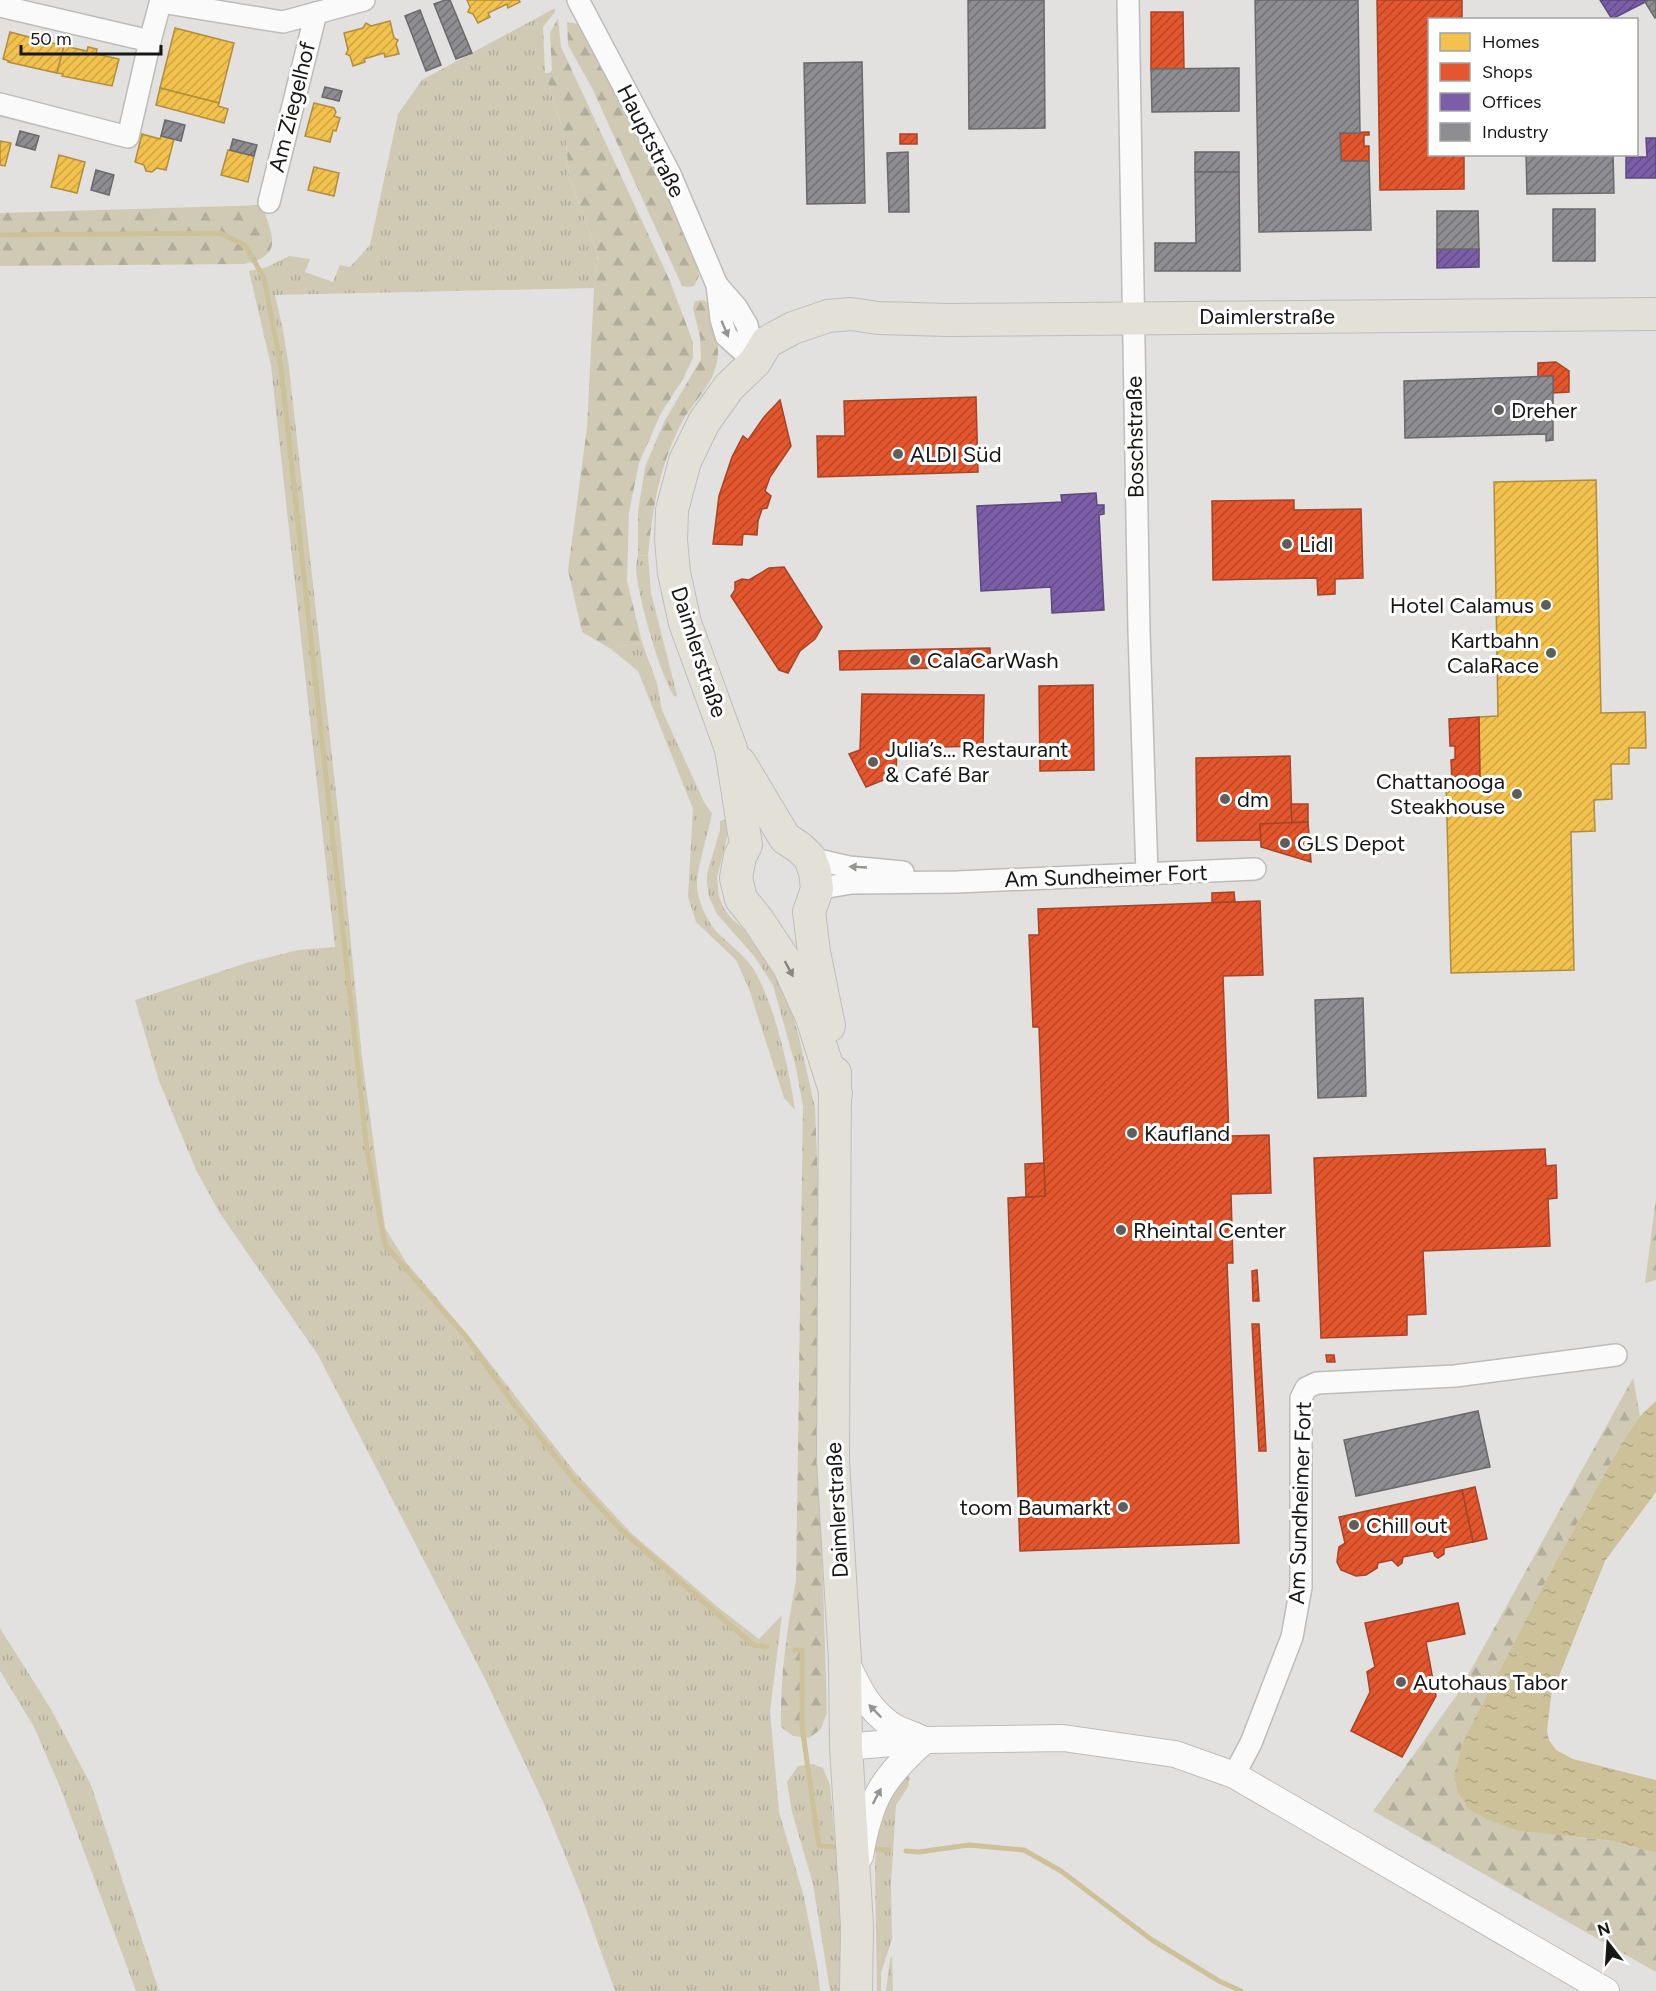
<svg xmlns="http://www.w3.org/2000/svg" width="1656" height="1991" viewBox="0 0 1656 1991" font-family="Figtree,sans-serif">
	<defs>
		<pattern id="grass-tufts" width="24" height="20" patternUnits="userSpaceOnUse" patternTransform="scale(1.5)"><rect width="24" height="20" fill="#d0cab5"/><path d="M3 7l-1-3M5 7V3M7 7l1-3M15 17l-1-3M17 17v-4M19 17l1-3" fill="none" stroke="#b2ad9b"/></pattern>
		<pattern id="forest-firs" width="22" height="20" patternUnits="userSpaceOnUse" patternTransform="scale(1.5)"><rect width="22" height="20" fill="#d0cab5"/><path d="M5 1l3.5 6h-7zM16 11l3.5 6h-7z" fill="#b2ad9b"/></pattern>
		<pattern id="water-ripples" width="26" height="14" patternUnits="userSpaceOnUse" patternTransform="scale(1.5)"><rect width="26" height="14" fill="#cdc199"/><path d="M2 4q2-2 4 0t4 0M15 11q2-2 4 0t4 0" fill="none" stroke="#afa583"/></pattern>
		<pattern id="homes-hatch" width="6" height="6" patternUnits="userSpaceOnUse" patternTransform="scale(1.5)"><rect width="6" height="6" fill="#f2c14e"/><path d="M-1 1l2-2M0 6l6-6M5 7l2-2" fill="none" stroke="#cfa543"/></pattern>
		<pattern id="shops-hatch" width="6" height="6" patternUnits="userSpaceOnUse" patternTransform="scale(1.5)"><rect width="6" height="6" fill="#e4572e"/><path d="M-1 1l2-2M0 6l6-6M5 7l2-2" fill="none" stroke="#b84726"/></pattern>
		<pattern id="offices-hatch" width="6" height="6" patternUnits="userSpaceOnUse" patternTransform="scale(1.5)"><rect width="6" height="6" fill="#7b5ea7"/><path d="M-1 1l2-2M0 6l6-6M5 7l2-2" fill="none" stroke="#644d87"/></pattern>
		<pattern id="industry-hatch" width="6" height="6" patternUnits="userSpaceOnUse" patternTransform="scale(1.5)"><rect width="6" height="6" fill="#8d8d92"/><path d="M-1 1l2-2M0 6l6-6M5 7l2-2" fill="none" stroke="#727276"/></pattern>
	</defs>
	<rect width="100%" height="100%" fill="#e2e1e0"/>
	<g fill="url(#grass-tufts)">
		<path d="M 555,8 L 555,12 L 543,27 L 545,73 L 566,141 L 569,177 L 598,254 L 594,288 L 275,295 L 283,330 L 289,367 L 339,820 L 362,1057 L 385,1228 L 406,1262 L 468,1335 L 573,1470 L 631,1533 L 719,1608 L 759,1639 L 782,1615 L 770,1711 L 779,1812 L 804,1897 L 817,1964 L 820,1991 L 615,1991 L 580,1892 L 544,1804 L 485,1679 L 318,1355 L 219,1212 L 196,1170 L 159,1081 L 135,1000 L 246,963 L 298,950 L 335,947 L 271,366 L 249,271 L 267,267 L 289,256 L 310,259 L 305,272 L 333,282 L 340,265 L 350,267 L 370,245 L 398,114 L 422,80 Z"/>
		<path d="M 638,555 L 648,556 L 651,593 L 677,695 L 675,697 C 661,679 637,593 636,569 C 636,564 637,559 638,555 Z"/>
		<path d="M 642,642 L 657,684 L 662,710 L 705,804 L 712,813 C 709,834 693,876 698,894 C 701,907 709,925 719,934 C 731,946 745,955 754,970 C 775,1006 789,1068 795,1110 L 784,1098 L 749,989 L 736,960 L 696,922 L 688,897 L 693,809 L 638,671 L 611,649 Z"/>
		<path d="M 727,819 L 728,834 L 717,878 L 719,897 L 724,909 L 732,919 L 747,932 L 785,990 L 799,1037 L 815,1108 L 803,1106 L 796,1068 L 773,985 L 754,956 L 717,914 L 709,897 L 707,883 L 707,874 L 720,830 L 720,821 Z"/>
		<path d="M 0,1628 L 51,1709 L 91,1785 L 159,1991 L 136,1991 L 60,1787 L 34,1727 L 0,1671 Z"/>
		<path d="M 812,1764 L 823,1768 L 830,1785 L 848,1991 L 830,1991 L 813,1884 L 792,1812 L 787,1782 L 798,1766 Z"/>
		<path d="M 907,1774 L 910,1778 L 908,1787 L 896,1805 L 891,1883 L 892,1939 L 881,1973 L 881,1991 L 877,1991 L 875,1873 L 876,1830 L 880,1808 Z"/>
		<path d="M 892,1956 L 893,1991 L 886,1991 L 890,1959 Z"/>
	</g>
	<g fill="url(#forest-firs)">
		<path d="M 558,18 L 561,47 L 670,281 L 693,342 L 693,358 L 683,379 L 661,413 L 639,463 L 629,512 L 627,581 L 642,642 L 611,649 L 582,632 L 568,570 L 587,428 L 594,288 L 598,254 L 569,177 L 566,141 L 545,73 L 549,73 L 552,70 L 550,33 Z"/>
		<path d="M 567,22 L 578,24 L 659,179 L 696,264 L 699,276 L 694,286 L 689,287 L 682,286 L 593,90 L 568,45 Z"/>
		<path d="M 262,205 C 272,235 285,256 244,264 L 0,266 L 0,213 Z"/>
		<path d="M 703,300 L 708,303 C 712,321 721,344 717,362 C 713,385 693,402 682,422 C 660,464 652,509 648,556 L 638,555 L 638,512 L 645,467 L 664,422 L 701,359 L 700,337 L 693,308 L 695,301 Z"/>
		<path d="M 803,1106 L 815,1108 L 818,1183 L 820,1487 L 827,1713 L 821,1729 L 809,1738 L 793,1736 L 781,1727 C 780,1677 787,1629 796,1580 Z"/>
		<path d="M 1656,1198 L 1656,1280 L 1645,1283 Z"/>
		<path d="M 1633,1378 L 1640,1416 L 1620,1446 L 1553,1567 L 1463,1741 L 1454,1774 L 1566,1836 L 1613,1841 L 1656,1853 L 1656,1972 L 1373,1811 L 1457,1695 Z"/>
	</g>
	<path fill="url(#water-ripples)" d="M 1656,1401 L 1656,1492 L 1605,1561 L 1551,1696 L 1547,1731 L 1549,1740 L 1556,1750 L 1573,1759 L 1656,1780 L 1656,1853 L 1613,1841 L 1516,1830 L 1486,1819 L 1468,1808 L 1458,1792 L 1454,1774 L 1463,1741 L 1553,1567 L 1620,1446 L 1640,1416 Z"/>
	<g fill="url(#homes-hatch)" stroke="#b08e3d" stroke-width="1.5">
		<path d="M 467,0 L 519,0 L 520,2 L 508,8 L 507,4 L 488,13 L 490,17 L 478,23 L 473,14 L 468,12 L 470,7 Z"/>
		<path d="M 390,21 L 394,38 L 398,40 L 396,44 L 399,54 L 385,57 L 384,53 L 364,59 L 365,62 L 353,66 L 350,56 L 346,54 L 348,50 L 344,33 L 363,28 L 366,23 L 371,26 Z"/>
		<path d="M 175,28 L 234,43 L 219,103 L 160,88 Z"/>
		<path d="M 10,32 L 33,38 L 34,33 L 43,36 L 42,40 L 64,46 L 57,73 L 8,62 L 9,61 L 3,59 Z"/>
		<path d="M 64,46 L 87,51 L 88,47 L 97,49 L 96,54 L 119,59 L 112,86 L 62,76 L 63,74 L 57,73 Z"/>
		<path d="M 160,88 L 219,103 L 218,106 L 228,109 L 224,123 L 156,105 Z"/>
		<path d="M 314,103 L 334,108 L 336,112 L 334,116 L 340,118 L 336,131 L 333,130 L 330,142 L 305,136 Z"/>
		<path d="M 142,134 L 160,139 L 161,136 L 174,139 L 166,170 L 157,168 L 152,172 L 146,171 L 144,165 L 135,162 Z"/>
		<path d="M 0,141 L 11,143 L 5,166 L 0,165 Z"/>
		<path d="M 228,150 L 254,156 L 248,182 L 221,175 Z"/>
		<path d="M 59,155 L 85,162 L 77,193 L 51,187 Z"/>
		<path d="M 314,167 L 339,173 L 334,196 L 308,190 Z"/>
		<path d="M 1596,480 L 1601,713 L 1645,712 L 1646,748 L 1629,748 L 1629,764 L 1611,764 L 1612,799 L 1594,800 L 1595,831 L 1571,832 L 1574,970 L 1451,973 L 1446,782 L 1480,782 L 1479,717 L 1498,716 L 1494,482 Z"/>
	</g>
	<g fill="url(#shops-hatch)" stroke="#a64427" stroke-width="1.5">
		<path d="M 1377,0 L 1462,0 L 1462,20 L 1430,20 L 1430,154 L 1464,154 L 1464,189 L 1380,190 Z"/>
		<path d="M 1151,12 L 1183,12 L 1184,69 L 1151,69 Z"/>
		<path d="M 1369,132 L 1369,135 L 1364,135 L 1364,146 L 1369,146 L 1369,161 L 1341,161 L 1340,133 Z"/>
		<rect x="900" y="134" width="17" height="10"/>
		<path d="M 1556,362 L 1569,371 L 1569,392 L 1553,393 L 1553,376 L 1538,377 L 1538,363 Z"/>
		<path d="M 976,397 L 978,472 L 818,477 L 817,436 L 845,436 L 844,401 Z"/>
		<path d="M 780,400 L 791,446 L 770,477 L 765,491 L 771,496 L 767,508 L 762,509 L 758,521 L 757,535 L 743,534 L 742,545 L 713,544 L 719,496 L 732,457 L 743,436 L 748,440 L 764,417 Z"/>
		<path d="M 1294,500 L 1294,510 L 1361,509 L 1363,578 L 1335,579 L 1335,594 L 1318,595 L 1317,578 L 1213,580 L 1212,501 Z"/>
		<path d="M 784,567 L 822,627 L 815,639 L 800,651 L 788,673 L 779,670 L 731,596 L 735,590 L 735,582 L 742,579 L 749,580 L 769,568 Z"/>
		<path d="M 990,648 L 991,667 L 840,670 L 839,651 Z"/>
		<path d="M 1093,685 L 1094,770 L 1040,771 L 1039,686 Z"/>
		<path d="M 862,694 L 984,695 L 983,746 L 897,748 L 896,775 L 866,787 L 849,754 L 860,750 Z"/>
		<path d="M 1479,717 L 1480,782 L 1452,783 L 1451,760 L 1455,759 L 1455,746 L 1450,746 L 1449,719 Z"/>
		<path d="M 1290,756 L 1292,823 L 1260,824 L 1261,840 L 1197,841 L 1196,758 Z"/>
		<path d="M 1291,804 L 1308,804 L 1308,822 L 1292,823 Z"/>
		<path d="M 1308,822 L 1311,862 L 1261,847 L 1260,824 Z"/>
		<path d="M 1234,892 L 1235,902 L 1212,903 L 1212,893 Z"/>
		<path d="M 1260,901 L 1263,975 L 1223,976 L 1229,1136 L 1269,1135 L 1271,1193 L 1231,1194 L 1233,1263 L 1227,1263 L 1239,1543 L 1020,1551 L 1008,1198 L 1045,1196 L 1039,1027 L 1033,1027 L 1029,935 L 1039,935 L 1038,909 Z"/>
		<path d="M 1545,1149 L 1546,1166 L 1556,1165 L 1557,1198 L 1548,1199 L 1550,1246 L 1423,1251 L 1426,1314 L 1407,1315 L 1407,1335 L 1321,1338 L 1314,1158 Z"/>
		<path d="M 1044,1163 L 1045,1196 L 1026,1197 L 1025,1164 Z"/>
		<path d="M 1257,1270 L 1259,1301 L 1253,1301 L 1252,1271 Z"/>
		<path d="M 1252,1324 L 1259,1324 L 1266,1451 L 1259,1451 Z"/>
		<path d="M 1326,1355 L 1334,1355 L 1335,1362 L 1327,1362 Z"/>
		<path d="M 1475,1487 L 1487,1539 L 1473,1542 L 1462,1490 Z"/>
		<path d="M 1462,1490 L 1473,1542 L 1444,1548 L 1444,1554 L 1438,1558 L 1435,1556 L 1433,1551 L 1403,1557 L 1402,1563 L 1398,1566 L 1392,1560 L 1378,1563 L 1377,1568 L 1366,1575 L 1356,1576 L 1341,1570 L 1337,1562 L 1338,1553 L 1339,1547 L 1345,1543 L 1339,1517 Z"/>
		<path d="M 1458,1603 L 1465,1634 L 1426,1642 L 1436,1696 L 1402,1757 L 1351,1731 L 1370,1692 L 1367,1672 L 1375,1667 L 1365,1623 Z"/>
	</g>
	<g fill="url(#offices-hatch)" stroke="#5d497c" stroke-width="1.5">
		<path d="M 1600,0 L 1649,0 L 1612,19 Z"/>
		<path d="M 1646,138 L 1656,138 L 1656,178 L 1626,178 L 1626,157 L 1647,157 Z"/>
		<path d="M 1437,249 L 1479,249 L 1479,267 L 1437,268 Z"/>
		<path d="M 1096,493 L 1097,505 L 1104,505 L 1104,514 L 1099,515 L 1104,610 L 1052,613 L 1051,587 L 981,591 L 977,506 L 1062,502 L 1061,495 Z"/>
	</g>
	<g fill="url(#industry-hatch)" stroke="#6a6a6d" stroke-width="1.5">
		<path d="M 445,0 L 450,0 L 472,53 L 456,59 L 434,4 Z"/>
		<path d="M 968,0 L 1044,0 L 1045,128 L 969,129 Z"/>
		<path d="M 1255,0 L 1358,0 L 1360,133 L 1340,133 L 1341,161 L 1369,161 L 1371,230 L 1259,232 Z"/>
		<path d="M 1649,0 L 1656,0 L 1656,17 L 1655,18 L 1645,2 Z"/>
		<path d="M 420,10 L 441,65 L 426,71 L 405,16 Z"/>
		<path d="M 862,62 L 865,203 L 807,204 L 804,63 Z"/>
		<path d="M 1239,68 L 1239,111 L 1152,112 L 1151,69 Z"/>
		<path d="M 325,87 L 342,91 L 339,101 L 322,97 Z"/>
		<path d="M 165,120 L 185,125 L 181,141 L 161,136 Z"/>
		<path d="M 20,131 L 39,136 L 35,150 L 16,145 Z"/>
		<path d="M 233,139 L 257,145 L 254,156 L 230,150 Z"/>
		<path d="M 908,152 L 909,212 L 889,212 L 887,153 Z"/>
		<rect x="1195" y="152" width="44" height="20"/>
		<path d="M 1526,154 L 1613,154 L 1614,193 L 1527,194 Z"/>
		<path d="M 96,170 L 114,175 L 109,195 L 91,190 Z"/>
		<path d="M 1195,172 L 1239,172 L 1240,271 L 1155,271 L 1155,243 L 1196,243 Z"/>
		<rect x="1553" y="209" width="42" height="52"/>
		<path d="M 1437,211 L 1478,211 L 1479,249 L 1437,249 Z"/>
		<path d="M 1553,376 L 1553,440 L 1546,441 L 1546,434 L 1405,438 L 1404,381 Z"/>
		<path d="M 1363,998 L 1366,1096 L 1318,1098 L 1315,1000 Z"/>
		<path d="M 1478,1411 L 1490,1467 L 1356,1496 L 1344,1440 Z"/>
	</g>
	<g fill="none" stroke-linecap="round" stroke-linejoin="round">
		<g stroke="#cdc199" stroke-width="5">
			<path d="M 0,235 L 220,233 L 245,245 L 264,278 L 281,368 L 367,1150 L 385,1245 L 467,1338 L 515,1406 L 571,1476 L 620,1529 L 753,1645 L 767,1647"/>
			<path d="M 795,1650 L 802,1650 L 802,1726 L 819,1846 L 841,1847"/>
			<path d="M 873,1849 L 889,1850"/>
			<path d="M 906,1851 L 919,1852 L 969,1845 L 1024,1850 L 1061,1871 L 1152,1940 L 1219,1981 L 1241,1991"/>
		</g>
		<defs>
			<g id="minor">
				<path d="M 578,0 L 670,174 L 717,285 L 721,319 L 726,336 L 755,362"/>
				<path d="M 1128,0 L 1139,631 L 1147,874"/>
				<path d="M 161,2 L 283,22 L 364,0"/>
				<path d="M 0,6 L 150,41"/>
				<path d="M 0,104 L 128,137 L 150,41 L 161,0"/>
				<path d="M 269,202 L 316,13"/>
				<path d="M 717,285 L 737,308 L 747,325 L 755,362"/>
				<path d="M 810,858 L 849,867 L 903,872"/>
				<path d="M 817,889 L 851,883 L 957,882 L 1255,869"/>
				<path d="M 1234,1775 L 1251,1743 L 1292,1637 L 1301,1587 L 1301,1398 L 1306,1388 L 1317,1383 L 1455,1376 L 1616,1355"/>
			</g>
			<g id="tertiary">
				<path d="M 847,1664 C 858,1688 869,1710 891,1725 C 900,1731 912,1734 922,1739"/>
				<path d="M 846,1747 L 925,1740 L 1063,1738 L 1175,1754 L 1234,1775 L 1606,1991"/>
				<path d="M 860,1856 C 870,1799 881,1779 925,1740"/>
			</g>
			<g id="primary">
				<path d="M 740,763 L 785,838 L 800,848 L 810,858 L 815,872 L 817,889 L 809,912 L 814,952 L 829,1026"/>
				<path d="M 835,1073 L 833,1462 L 845,1660 L 846,1747 L 857,1925 L 856,1991"/>
				<path d="M 836,1094 L 812,1018 L 789,967 L 758,920 L 741,899 L 736,878 L 740,856 L 746,845 L 731,749 L 685,623 L 674,573 L 671,540 L 672,510 L 685,461 L 704,422 L 729,387 L 755,362 L 767,342 L 793,328 L 828,316 L 851,314 L 878,318 L 948,320 L 1656,314"/>
			</g>
		</defs>
		<use href="#minor" stroke="#bdbcbb" stroke-width="24"/>
		<use href="#tertiary" stroke="#bdbcbb" stroke-width="28"/>
		<use href="#primary" stroke="#bdbdbc" stroke-width="34"/>
		<use href="#minor" stroke="#fbfafa" stroke-width="21"/>
		<use href="#tertiary" stroke="#fbfafa" stroke-width="26"/>
		<use href="#primary" stroke="#e3e0d8" stroke-width="32"/>
	</g>
	<defs><path id="oneway-solid" d="M-6-.8H1V-3.2L6.5 0L1 3.2V.8H-6Z" transform="scale(1.5)"/></defs>
	<g fill="#949493">
		<use href="#oneway-solid" transform="translate(725 329) rotate(67)"/>
		<use href="#oneway-solid" transform="translate(858 867) rotate(-177)"/>
		<use href="#oneway-solid" transform="translate(875 1711) rotate(-134)"/>
		<use href="#oneway-solid" transform="translate(877 1796) rotate(-62)"/>
	</g>
	<use fill="#878681" href="#oneway-solid" transform="translate(789 969) rotate(62)"/>
	<g fill="#5e5e5d" stroke="#fff" stroke-width="2">
		<circle cx="1499" cy="410" r="6"/>
		<circle cx="898" cy="454" r="6"/>
		<circle cx="1287" cy="544" r="6"/>
		<circle cx="1546" cy="605" r="6"/>
		<circle cx="1551" cy="653" r="6"/>
		<circle cx="915" cy="660" r="6"/>
		<circle cx="873" cy="762" r="6"/>
		<circle cx="1517" cy="794" r="6"/>
		<circle cx="1225" cy="799" r="6"/>
		<circle cx="1285" cy="843" r="6"/>
		<circle cx="1132" cy="1133" r="6"/>
		<circle cx="1121" cy="1230" r="6"/>
		<circle cx="1123" cy="1507" r="6"/>
		<circle cx="1354" cy="1525" r="6"/>
		<circle cx="1401" cy="1682" r="6"/>
	</g>
	<g text-anchor="middle" dominant-baseline="central" stroke-width="6" stroke-linejoin="round" paint-order="stroke">
		<g font-size="22" fill="#171716" stroke="#fff">
			<text transform="translate(292 107) rotate(-76)">Am Ziegelhof</text>
			<text transform="translate(651 141) rotate(63)">Hauptstraße</text>
			<text x="1267" y="316">Daimlerstraße</text>
			<text transform="translate(1135 437) rotate(-91)">Boschstraße</text>
			<text transform="translate(699 652) rotate(72)">Daimlerstraße</text>
			<text transform="translate(1106 876) rotate(-2)">Am Sundheimer Fort</text>
			<text transform="translate(1300 1503) rotate(-88)">Am Sundheimer Fort</text>
			<text transform="translate(837 1510) rotate(-93)">Daimlerstraße</text>
		</g>
		<g font-size="22" fill="#171716" stroke="#fff" text-anchor="start">
			<text x="1511" y="410">Dreher</text>
			<text x="910" y="454">ALDI Süd</text>
			<text x="1299" y="544">Lidl</text>
			<text x="1534" y="605" text-anchor="end">Hotel Calamus</text>
			<text x="1539" y="640" text-anchor="end">Kartbahn<tspan x="1539" dy="25">CalaRace</tspan></text>
			<text x="927" y="660">CalaCarWash</text>
			<text x="885" y="749">Julia’s… Restaurant<tspan x="885" dy="25">&amp; Café Bar</tspan></text>
			<text x="1505" y="781" text-anchor="end">Chattanooga<tspan x="1505" dy="25">Steakhouse</tspan></text>
			<text x="1237" y="799">dm</text>
			<text x="1297" y="843">GLS Depot</text>
			<text x="1144" y="1133">Kaufland</text>
			<text x="1133" y="1230">Rheintal Center</text>
			<text x="1111" y="1507" text-anchor="end">toom Baumarkt</text>
			<text x="1366" y="1525">Chill out</text>
			<text x="1413" y="1682">Autohaus Tabor</text>
		</g>
	</g>
	<rect x="1428" y="18" width="210" height="138" fill="#ffffff" stroke="#a2a2a2" stroke-width="1.5"/>
	<rect x="1440" y="33" width="30" height="18" fill="#f2c14e" stroke="#a2a2a2" stroke-width="1.5"/>
	<text x="1482" y="48" font-size="18" fill="#171716">Homes</text>
	<rect x="1440" y="63" width="30" height="18" fill="#e4572e" stroke="#a2a2a2" stroke-width="1.5"/>
	<text x="1482" y="78" font-size="18" fill="#171716">Shops</text>
	<rect x="1440" y="93" width="30" height="18" fill="#7b5ea7" stroke="#a2a2a2" stroke-width="1.5"/>
	<text x="1482" y="108" font-size="18" fill="#171716">Offices</text>
	<rect x="1440" y="123" width="30" height="18" fill="#8d8d92" stroke="#a2a2a2" stroke-width="1.5"/>
	<text x="1482" y="138" font-size="18" fill="#171716">Industry</text>
	<g transform="translate(1608 1943) rotate(343)" stroke="#ffffff" stroke-width="4.5" paint-order="stroke">
	<path d="M0-4.5L10 22L0 15L-10 22Z" fill="#171716"/>
	<text y="-9" font-size="16" font-weight="bold" text-anchor="middle" fill="#171716">N</text>
	</g>
	<path d="M21 45v9h140v-9" fill="none" stroke="#171716" stroke-width="3"/>
	<text x="30" y="45" font-size="18" fill="#171716" stroke="#ffffff" stroke-width="4.5" paint-order="stroke">50 m</text>
</svg>
